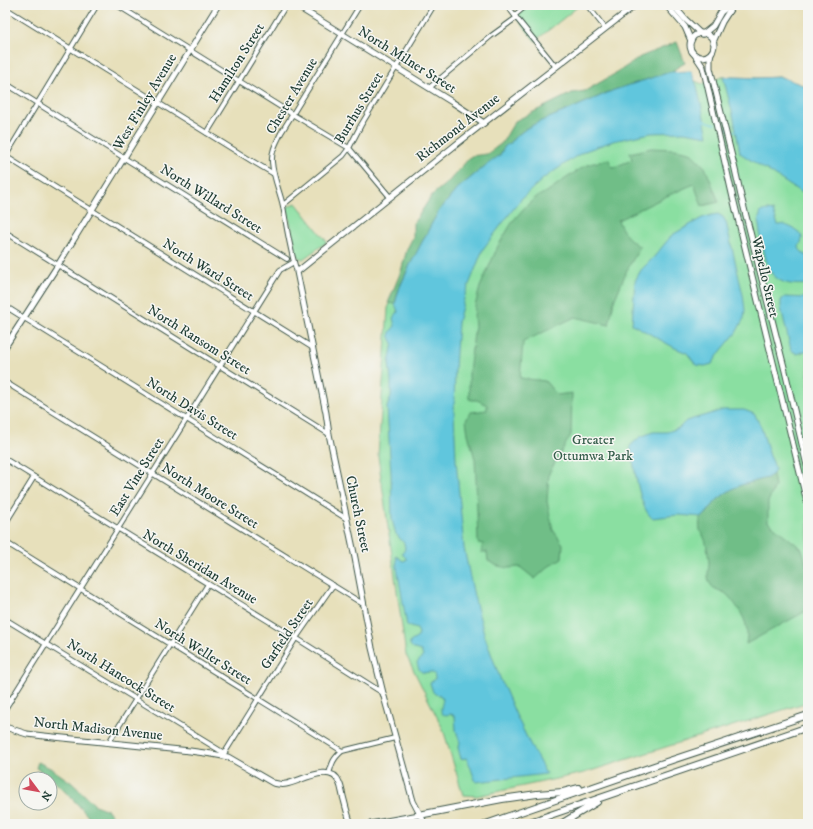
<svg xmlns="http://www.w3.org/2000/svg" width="813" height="829" viewBox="0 0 813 829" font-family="'IM FELL DW Pica',serif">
	<rect width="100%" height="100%" fill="#f6f6f2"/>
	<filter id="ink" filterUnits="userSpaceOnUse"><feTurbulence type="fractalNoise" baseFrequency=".025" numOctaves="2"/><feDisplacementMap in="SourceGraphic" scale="8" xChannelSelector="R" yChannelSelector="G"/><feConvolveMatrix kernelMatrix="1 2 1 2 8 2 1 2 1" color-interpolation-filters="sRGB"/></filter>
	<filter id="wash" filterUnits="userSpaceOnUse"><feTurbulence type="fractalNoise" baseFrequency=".012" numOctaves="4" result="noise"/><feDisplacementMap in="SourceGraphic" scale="16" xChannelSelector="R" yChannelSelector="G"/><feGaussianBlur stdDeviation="0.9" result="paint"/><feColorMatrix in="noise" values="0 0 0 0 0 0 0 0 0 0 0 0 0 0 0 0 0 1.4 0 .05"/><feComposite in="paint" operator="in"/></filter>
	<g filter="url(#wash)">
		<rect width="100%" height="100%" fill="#e7e0bb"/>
		<g fill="#8adfa1" stroke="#548e6a">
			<path d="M 527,5 L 580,5 L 535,41 L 515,15 Z"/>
			<path d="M 662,65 L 702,84 L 722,77 L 756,78 L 781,77 L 808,89 L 808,702 L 584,773 L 477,796 L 463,795 L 443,729 L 406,655 L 378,456 L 388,308 L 426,223 Z"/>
			<path d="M 296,203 L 327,242 L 303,259 L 299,258 L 297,256 L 287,207 Z"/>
		</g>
		<g fill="#6fbe87" stroke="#477e5e">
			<path d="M 677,42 L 685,63 L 670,72 L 614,90 L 573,108 L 539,122 L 527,128 L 514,138 L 510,144 L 506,145 L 503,149 L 500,155 L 485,166 L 457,189 L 439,211 L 432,223 L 406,273 L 399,288 L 395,304 L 388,303 L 401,271 L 407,249 L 413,237 L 413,223 L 417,218 L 432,195 L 449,181 L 471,156 L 487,154 L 502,143 L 515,121 L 572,93 L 585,91 L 618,72 L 640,57 Z"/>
			<path d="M 651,148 L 675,149 L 690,152 L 705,167 L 719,202 L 702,206 L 694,184 L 667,196 L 618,220 C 623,233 628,239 640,247 L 627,270 L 614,301 L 609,325 L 575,317 L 523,342 L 520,378 L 545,381 L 557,395 L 572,393 L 571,435 L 549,473 L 547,501 L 553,530 L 563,544 L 562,558 L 548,567 L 535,579 L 520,567 L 508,568 L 498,566 L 488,561 L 487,552 L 481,552 L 483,544 L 478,543 L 476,480 L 475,459 L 468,434 L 466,420 L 471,412 L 487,410 L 487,405 L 477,400 L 472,400 L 469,399 L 469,372 L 475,326 L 474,317 L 475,306 L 480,287 L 498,246 L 513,221 L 524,208 L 535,198 L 551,189 L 562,181 L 583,167 L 593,163 L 609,159 L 611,166 L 614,167 L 632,160 L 630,153 Z"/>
			<path d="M 773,474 L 775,486 L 768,502 L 768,522 L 802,549 L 808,570 L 808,610 L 746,644 C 749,627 745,618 735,604 C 732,600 729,596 725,593 C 719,590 712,589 710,583 C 706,576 709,569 709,562 C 708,553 707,543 703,535 C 703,533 701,532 700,530 C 699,527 700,521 700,518 C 708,515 711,506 717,500 C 721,496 727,493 732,489 C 744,481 760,483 773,474 Z"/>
			<path d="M 38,762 L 52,769 L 72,783 L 95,805 L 108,810 L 116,822 L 118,823 L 126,824 L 94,824 C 78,803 58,783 36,768 Z"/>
		</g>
		<g fill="#60c6dd" stroke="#408288">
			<path d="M 691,71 L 697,86 L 708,136 L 684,132 L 651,133 L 613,141 L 585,151 L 575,157 L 544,178 L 521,199 L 483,249 L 465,295 L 458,322 L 455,368 L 454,412 L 456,460 L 464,548 L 474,596 L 485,637 L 500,678 L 516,715 L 532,748 L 546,774 L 476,782 C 472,774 471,765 466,758 L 461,759 L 458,748 L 460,743 L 456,730 L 455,716 L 451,714 C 436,718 442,706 443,699 L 440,695 L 435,694 L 433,692 L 430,683 L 435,679 C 435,668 429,674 422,672 C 419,671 418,666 417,663 L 423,656 L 421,651 L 414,649 L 410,645 L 410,642 L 418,637 L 419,633 L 417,629 L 407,626 L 397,568 L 396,556 L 403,561 L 406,560 L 406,558 L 402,554 L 405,549 L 404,543 L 396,534 L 392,520 L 391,473 L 387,407 L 391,397 L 391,381 L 389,363 L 393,343 C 388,334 388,334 395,326 L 393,318 L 398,312 L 395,304 L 399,289 L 410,265 L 432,223 L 439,211 L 457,189 L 485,166 L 500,155 L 503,149 L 506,145 L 510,144 L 514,138 L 527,128 L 539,122 L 573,108 L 614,90 L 670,72 Z"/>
			<path d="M 723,77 L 737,77 L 756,78 L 781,77 L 808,87 L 808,196 C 795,189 783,181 770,172 C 760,166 750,160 740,153 L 734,119 Z"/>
			<path d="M 767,210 L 773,211 L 778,225 C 780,225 782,224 784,225 C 790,226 802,232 802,238 C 802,241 800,244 799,247 L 800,250 L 808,257 L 808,284 C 780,287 769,278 764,251 C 762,242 760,234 759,226 L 758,221 L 761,212 Z"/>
			<path d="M 718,214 L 723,217 L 726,222 L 743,295 L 745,310 L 744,318 L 736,333 L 721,351 L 712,364 L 705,366 L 696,365 L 687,353 L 675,348 L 632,324 L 635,281 L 641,270 L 653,258 L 672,235 L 702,218 L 712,215 Z"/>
			<path d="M 785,297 L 808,298 L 808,350 L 797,354 L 791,350 L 781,308 L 781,301 L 782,299 Z"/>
			<path d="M 723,410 L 744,410 L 752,413 L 755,415 L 761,427 L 770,456 L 773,462 L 775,469 L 773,474 L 767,478 L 741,485 L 734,488 L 726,493 L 717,500 L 704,516 L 702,517 L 678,515 L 652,518 C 638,506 635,465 630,446 L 640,437 L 653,432 L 667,432 L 679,428 L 686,421 Z"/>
		</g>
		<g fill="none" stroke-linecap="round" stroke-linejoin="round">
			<g stroke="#60c6dd" stroke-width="1.5">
				<path d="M 703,120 L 715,124"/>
				<path d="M 726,128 L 737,132"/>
			</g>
		</g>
	</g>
	<g filter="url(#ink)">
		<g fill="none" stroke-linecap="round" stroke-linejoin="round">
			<defs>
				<g id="minor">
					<path d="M 117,5 L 292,114 L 349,148 L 390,197"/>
					<path d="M 507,5 L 518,20 L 556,67"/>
					<path d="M 587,5 L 605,28"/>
					<path d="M 5,8 L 252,161 L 274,174"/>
					<path d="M 515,15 L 527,5"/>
					<path d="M 5,83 L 129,161 L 287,259"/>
					<path d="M 429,88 L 491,36 L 516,18"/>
					<path d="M 207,133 L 286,5"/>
					<path d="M 5,156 L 313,348"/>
					<path d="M 5,157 L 97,5"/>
					<path d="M 283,205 L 343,156 L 349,148 L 361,125 L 434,5"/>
					<path d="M 5,232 L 329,434"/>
					<path d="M 297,272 C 290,251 287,229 283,206 C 280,192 273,177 272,162 C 271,151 277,142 281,133 L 360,5"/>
					<path d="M 5,306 L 24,318 L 29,321 L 347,519"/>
					<path d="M 5,382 L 363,604"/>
					<path d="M 5,459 L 296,638 L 383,693"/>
					<path d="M 5,524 L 34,477"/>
					<path d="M 5,542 L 342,751"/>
					<path d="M 5,619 L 224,753"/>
					<path d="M 5,696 L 11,700"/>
					<path d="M 5,709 L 280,270 L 294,262"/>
					<path d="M 109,742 L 208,584"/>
					<path d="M 224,754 L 296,638 L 333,585"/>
					<path d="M 329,774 C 332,763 333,759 342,751 L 395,738"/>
				</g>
				<g id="major">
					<path d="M 295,5 L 452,102 L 484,123"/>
					<path d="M 666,5 L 685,27 L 691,41"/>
					<path d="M 673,5 L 685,19 L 701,34"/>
					<circle cx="702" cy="45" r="12"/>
					<path d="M 703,34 L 713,26 L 721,12 L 730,5"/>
					<path d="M 713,42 L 722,22 L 733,5"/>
					<path d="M 711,53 L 710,58 L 710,68 L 734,165 L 741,196 L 785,371 L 808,470"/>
					<path d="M 695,55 L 703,67 L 707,84 L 733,198 L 808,506"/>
					<path d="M 5,347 L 58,265 L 124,158 L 218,5"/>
					<path d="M 5,727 L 27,734 L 44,736 L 190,751 L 212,754 L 228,757 L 273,783 C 277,784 282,785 286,784 C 299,782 331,762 339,782 C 342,788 342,794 344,800 C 346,808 348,816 351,824"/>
					<path d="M 370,824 L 419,815"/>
					<path d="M 425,824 L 413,801 L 383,693 L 372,648 L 355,558 L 329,434 L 326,413 L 297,272 L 328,247 L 458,143 L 633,7 L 636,5"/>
				</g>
				<g id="highway">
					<path d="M 419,815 L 502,799 L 537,794 L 563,792 L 579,788"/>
					<path d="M 486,824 L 654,766 L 808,715"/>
					<path d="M 524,824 L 808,727"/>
					<path d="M 561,824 L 597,802"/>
				</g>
			</defs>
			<use href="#minor" stroke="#3d5548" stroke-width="6"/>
			<use href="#major" stroke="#3d5548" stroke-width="7"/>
			<use href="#highway" stroke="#3d5548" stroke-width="8"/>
			<use href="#minor" stroke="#fff" stroke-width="4"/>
			<use href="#major" stroke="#fff" stroke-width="5"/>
			<use href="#highway" stroke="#fff" stroke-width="6"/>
		</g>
	</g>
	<g text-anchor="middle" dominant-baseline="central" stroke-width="3" stroke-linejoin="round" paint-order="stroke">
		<g font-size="14" fill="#1f3d34" stroke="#f6f6f2">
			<text transform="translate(407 60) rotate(32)">North Milner Street</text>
			<text transform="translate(237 63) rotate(-58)">Hamilton Street</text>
			<text transform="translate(292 96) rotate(-59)">Chester Avenue</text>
			<text transform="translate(145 102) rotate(-59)">West Finley Avenue</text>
			<text transform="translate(359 108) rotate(-59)">Burrhus Street</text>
			<text transform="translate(458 128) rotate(-38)">Richmond Avenue</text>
			<text transform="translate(211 199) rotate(32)">North Willard Street</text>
			<text transform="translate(208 270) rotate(32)">North Ward Street</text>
			<text transform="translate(765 277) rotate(77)">Wapello Street</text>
			<text transform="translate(199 340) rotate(32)">North Ransom Street</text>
			<text transform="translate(192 409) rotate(32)">North Davis Street</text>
			<text transform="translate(137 477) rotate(-58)">East Vine Street</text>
			<text transform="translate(210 496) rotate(32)">North Moore Street</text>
			<text transform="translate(358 514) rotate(78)">Church Street</text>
			<text transform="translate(200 567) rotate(31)">North Sheridan Avenue</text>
			<text transform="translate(287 634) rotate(-56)">Garfield Street</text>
			<text transform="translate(203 652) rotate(32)">North Weller Street</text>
			<text transform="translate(121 676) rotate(32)">North Hancock Street</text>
			<text transform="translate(98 729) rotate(6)">North Madison Avenue</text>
		</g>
		<g font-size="14" fill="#345d4a" stroke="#f6f6f2">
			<text x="593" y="440">Greater<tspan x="593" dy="16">Ottumwa Park</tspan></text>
		</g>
	</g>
	<rect width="813" height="829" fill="none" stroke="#f6f6f2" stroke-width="20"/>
	<g transform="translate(38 791) rotate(122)"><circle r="19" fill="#f6f6f2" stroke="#a0aca6"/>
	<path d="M0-3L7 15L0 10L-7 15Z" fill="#d1495b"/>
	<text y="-6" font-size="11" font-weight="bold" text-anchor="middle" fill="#1f3d34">N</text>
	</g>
</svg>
